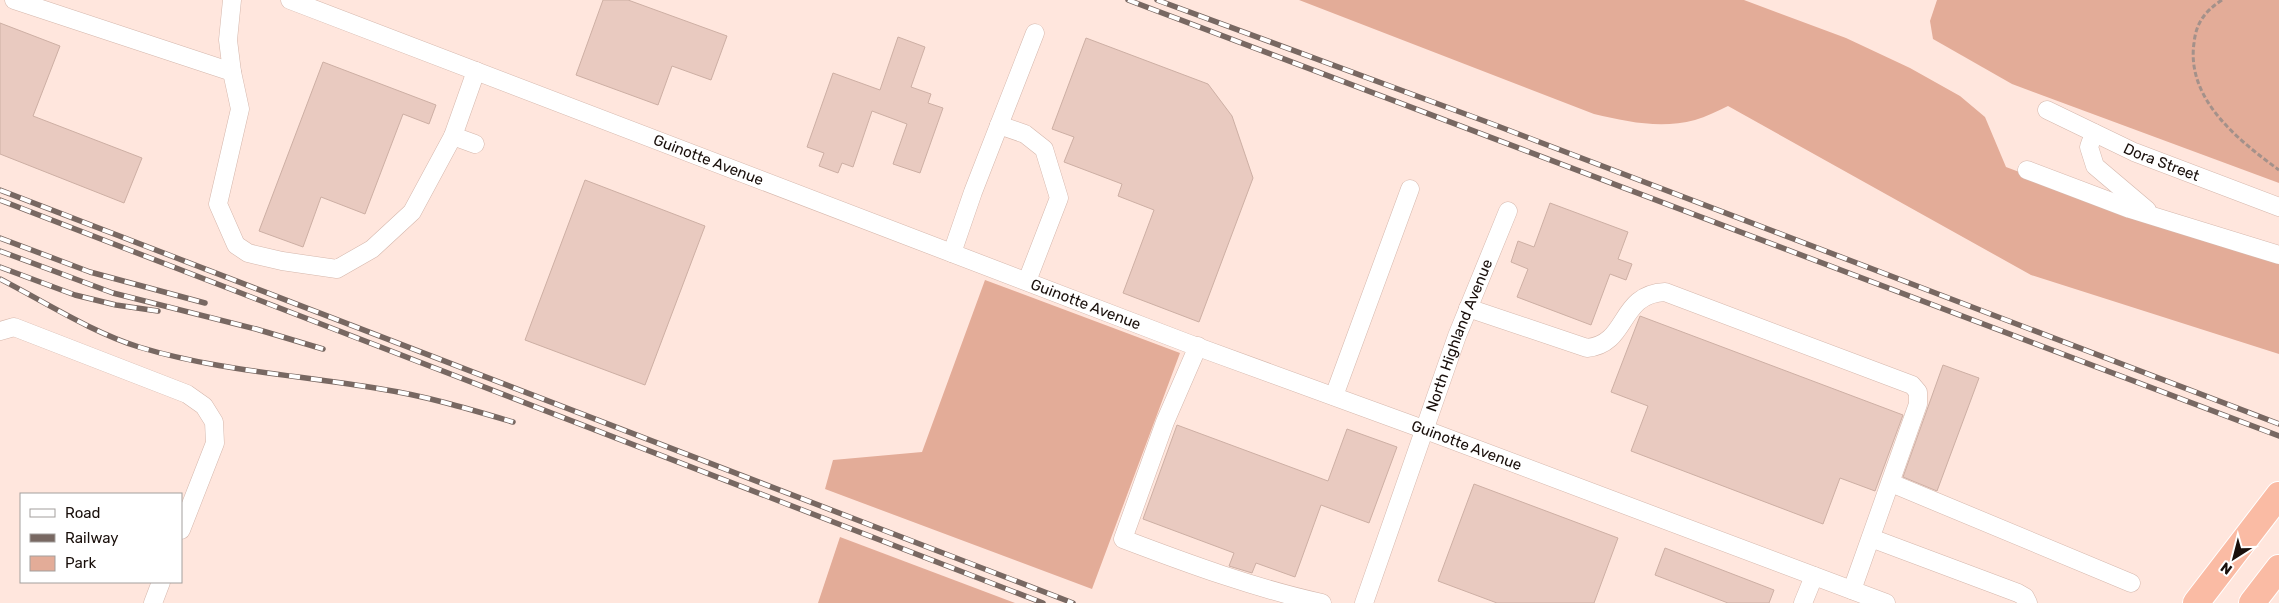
<svg xmlns="http://www.w3.org/2000/svg" width="2279" height="603" viewBox="0 0 2279 603" font-family="Rubik,sans-serif">
	<rect width="100%" height="100%" fill="#ffe6dd"/>
	<g fill="#e3ac98">
		<path d="M 1299,0 L 1744,0 L 1846,38 L 1910,68 L 1960,96 L 1985,117 L 2006,167 L 2122,210 L 2279,263 L 2279,354 L 2031,275 L 1728,106 C 1717,111 1706,117 1695,120 C 1661,129 1628,122 1594,114 Z"/>
		<path d="M 1937,0 L 2279,0 L 2279,183 L 2012,84 L 1933,39 L 1930,21 Z"/>
		<path d="M 985,280 L 1180,353 L 1092,589 L 825,489 L 833,460 L 922,452 Z"/>
		<path d="M 840,537 L 1015,603 L 818,603 Z"/>
	</g>
	<g fill="#e9cac0" stroke="#cdafa4">
		<path d="M 603,0 L 628,0 L 727,36 L 711,80 L 672,66 L 658,105 L 576,75 Z"/>
		<path d="M 0,23 L 60,46 L 33,116 L 142,158 L 124,203 L 0,154 Z"/>
		<path d="M 898,37 L 925,47 L 911,87 L 931,94 L 928,103 L 943,108 L 920,173 L 893,164 L 907,124 L 872,111 L 853,167 L 842,163 L 838,173 L 819,166 L 824,153 L 807,147 L 833,73 L 880,90 Z"/>
		<path d="M 1086,38 L 1208,84 L 1232,116 L 1253,178 L 1199,322 L 1123,293 L 1154,210 L 1118,196 L 1122,184 L 1064,162 L 1074,137 L 1052,129 Z"/>
		<path d="M 323,62 L 436,105 L 429,124 L 403,114 L 365,214 L 321,197 L 303,247 L 259,231 Z"/>
		<path d="M 585,180 L 705,226 L 645,385 L 525,340 Z"/>
		<path d="M 1550,203 L 1628,232 L 1618,259 L 1632,264 L 1626,280 L 1610,274 L 1591,325 L 1517,297 L 1528,269 L 1511,262 L 1518,241 L 1534,247 Z"/>
		<path d="M 1640,316 L 1903,415 L 1875,491 L 1840,478 L 1823,524 L 1631,451 L 1648,406 L 1611,392 Z"/>
		<path d="M 1943,365 L 1979,378 L 1937,491 L 1903,477 Z"/>
		<path d="M 1177,425 L 1328,481 L 1347,429 L 1397,447 L 1369,523 L 1321,505 L 1295,577 L 1256,563 L 1252,573 L 1229,566 L 1234,553 L 1143,519 Z"/>
		<path d="M 1474,484 L 1618,538 L 1594,603 L 1497,603 L 1438,581 Z"/>
		<path d="M 1665,548 L 1774,590 L 1769,603 L 1728,603 L 1655,575 Z"/>
	</g>
	<g fill="none" stroke-linecap="round" stroke-linejoin="round">
		<defs>
			<g id="minor">
				<path d="M 14,0 L 232,72"/>
				<path d="M 232,0 L 228,40 L 232,72 L 240,109 L 218,204 L 236,245 L 248,253 L 282,261 L 337,269 L 372,249 L 412,212 L 453,136"/>
				<path id="s1" d="M 290,0 L 1187,343 L 1423,429 L 1886,603"/>
				<path id="s2" d="M 2047,110 L 2134,152 L 2279,207"/>
				<path d="M 999,125 L 1025,134 L 1044,149 L 1059,198 L 1027,281"/>
				<path d="M 2094,133 L 2089,147 L 2095,166 L 2147,210"/>
				<path d="M 475,144 L 453,136 L 476,71"/>
				<path d="M 2027,170 L 2130,209 L 2279,255"/>
				<path d="M 952,253 L 973,192 L 1035,33"/>
				<path d="M 1468,308 L 1587,348 C 1629,344 1618,294 1665,292 L 1912,385 L 1918,392 L 1918,404 L 1852,590"/>
				<path d="M 0,331 L 14,327 L 187,394 L 204,406 L 214,422 L 215,443 L 181,530"/>
				<path d="M 1198,346 L 1165,422 L 1123,539 C 1189,564 1254,588 1322,603"/>
				<path d="M 1334,396 L 1410,189"/>
				<path d="M 1891,483 L 2131,583"/>
				<path d="M 1871,538 L 2018,593 L 2025,597 L 2028,603"/>
				<path d="M 153,603 L 161,582"/>
				<path id="s3" d="M 1364,603 L 1457,336 L 1508,211"/>
				<path d="M 1803,603 L 1814,576"/>
			</g>
			<g id="highway">
				<path d="M 2196,603 L 2279,495"/>
				<path d="M 2252,603 L 2279,568"/>
			</g>
		</defs>
		<use href="#minor" stroke="#d5b7ac" stroke-width="19"/>
		<use href="#highway" stroke="#fff" stroke-width="28"/>
		<path stroke="#a4918a" stroke-width="3" stroke-dasharray="5 2.5" stroke-linecap="butt" d="M 2222,0 C 2205,11 2196,23 2194,43 C 2186,99 2238,140 2279,170"/>
		<use href="#minor" stroke="#fff" stroke-width="18"/>
		<use href="#highway" stroke="#fabba4" stroke-width="26"/>
		<defs>
			<g id="rail">
				<path d="M 1128,0 L 2279,436"/>
				<path d="M 1157,0 L 1487,122 L 2279,424"/>
				<path d="M 0,190 L 1073,603"/>
				<path d="M 0,200 L 1043,603"/>
				<path d="M 0,238 L 90,272 L 205,303"/>
				<path d="M 0,251 L 113,293 L 256,329 L 323,349"/>
				<path d="M 0,267 L 75,295 L 116,305 L 158,311"/>
				<path d="M 0,279 C 45,302 91,332 139,347 C 218,371 300,375 381,389 C 426,396 469,409 513,422"/>
			</g>
		</defs>
		<use href="#rail" stroke="#786862" stroke-width="5.5"/>
		<use href="#rail" stroke="#fff" stroke-width="4" stroke-dasharray="11" stroke-linecap="butt"/>
	</g>
	<g text-anchor="middle" dominant-baseline="central" stroke-width="4" stroke-linejoin="round" paint-order="stroke">
		<g font-size="15" fill="#190f0b" stroke="#fff">
			<text stroke="none"><textPath href="#s1" startOffset="448">Guinotte Avenue</textPath></text>
			<text stroke="none"><textPath href="#s2" startOffset="126">Dora Street</textPath></text>
			<text stroke="none"><textPath href="#s1" startOffset="852">Guinotte Avenue</textPath></text>
			<text stroke="none"><textPath href="#s3" startOffset="284">North Highland Avenue</textPath></text>
			<text stroke="none"><textPath href="#s1" startOffset="1258">Guinotte Avenue</textPath></text>
		</g>
	</g>
	<rect x="20" y="493" width="162" height="90" fill="#ffffff" stroke="#a39f9d"/>
	<rect x="30" y="509" width="25" height="8" fill="#ffffff" stroke="#a39f9d"/>
	<text x="65" y="518" font-size="15" fill="#190f0b">Road</text>
	<rect x="30" y="534" width="25" height="8" fill="#786862" stroke="#a39f9d"/>
	<text x="65" y="543" font-size="15" fill="#190f0b">Railway</text>
	<rect x="30" y="556" width="25" height="15" fill="#e3ac98" stroke="#a39f9d"/>
	<text x="65" y="568" font-size="15" fill="#190f0b">Park</text>
	<g transform="translate(2234 558) rotate(216)" stroke="#ffffff" stroke-width="4" paint-order="stroke">
	<path d="M0-4L9 19L0 12L-9 19Z" fill="#190f0b"/>
	<text y="-8" font-size="14" font-weight="bold" text-anchor="middle" fill="#190f0b">N</text>
	</g>
</svg>
